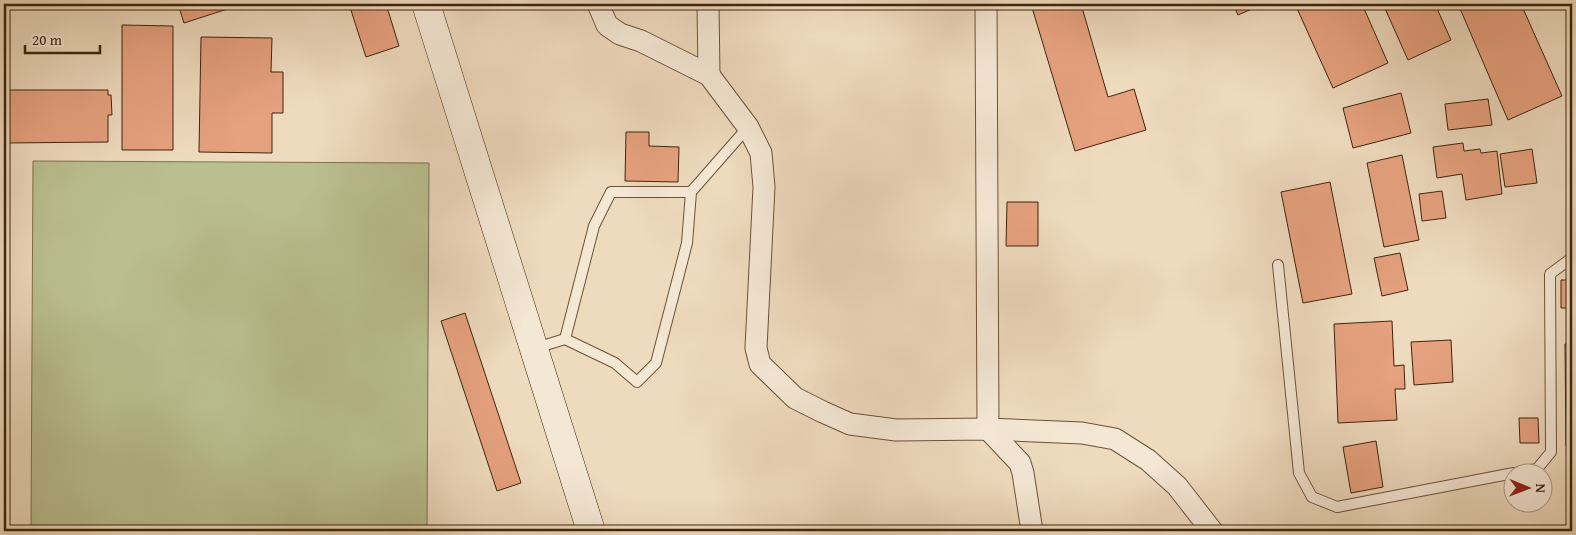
<svg xmlns="http://www.w3.org/2000/svg" width="1576" height="535" viewBox="0 0 1576 535" font-family="'Gentium Book Plus',serif">
	<rect width="100%" height="100%" fill="#eedabd"/>
	<filter id="stains"><feTurbulence type="fractalNoise" baseFrequency=".004" numOctaves="4"/><feColorMatrix values="0 0 0 0 .2 0 0 0 0 .09 0 0 0 0 .02 0 0 0 .5 -.17"/></filter>
	<radialGradient id="worn" r=".72"><stop offset=".6" stop-color="#630" stop-opacity="0"/><stop offset="1" stop-color="#630" stop-opacity=".3"/></radialGradient>
	<path fill="#babf90" stroke="#7c724e" d="M 33,161 L 429,163 L 427,531 L 31,531 Z"/>
	<g fill="#e6a17e" stroke="#3f250d">
		<path d="M 178,4 L 243,4 L 184,23 Z"/>
		<path d="M 262,4 L 314,4 L 262,9 Z"/>
		<path d="M 349,4 L 386,4 L 399,46 L 366,57 Z"/>
		<path d="M 1031,4 L 1081,4 L 1108,97 L 1134,89 L 1146,130 L 1075,151 Z"/>
		<path d="M 1233,4 L 1263,4 L 1238,15 Z"/>
		<path d="M 1295,4 L 1362,4 L 1388,63 L 1333,88 Z"/>
		<path d="M 1383,4 L 1435,4 L 1451,40 L 1408,60 Z"/>
		<path d="M 1458,4 L 1521,4 L 1562,96 L 1508,120 Z"/>
		<path d="M 122,25 L 173,26 L 173,150 L 122,150 Z"/>
		<path d="M 201,37 L 272,38 L 271,72 L 283,72 L 283,113 L 272,113 L 272,153 L 199,152 Z"/>
		<path d="M 4,90 L 108,90 L 108,95 L 111,95 L 112,115 L 108,115 L 108,142 L 4,143 Z"/>
		<path d="M 1401,93 L 1411,133 L 1353,148 L 1343,108 Z"/>
		<path d="M 1488,99 L 1492,125 L 1448,130 L 1445,104 Z"/>
		<path d="M 626,132 L 649,132 L 649,146 L 679,147 L 678,182 L 625,181 Z"/>
		<path d="M 1463,143 L 1464,151 L 1480,149 L 1481,153 L 1497,151 L 1502,194 L 1466,200 L 1462,174 L 1437,178 L 1433,147 Z"/>
		<path d="M 1532,149 L 1537,183 L 1505,187 L 1500,154 Z"/>
		<path d="M 1402,155 L 1419,240 L 1384,247 L 1367,163 Z"/>
		<path d="M 1330,182 L 1352,294 L 1303,303 L 1281,192 Z"/>
		<path d="M 1442,191 L 1446,218 L 1422,221 L 1419,194 Z"/>
		<path d="M 1007,202 L 1038,202 L 1038,246 L 1006,246 Z"/>
		<path d="M 1400,253 L 1408,290 L 1382,296 L 1374,258 Z"/>
		<path d="M 1561,280 L 1572,280 L 1572,315 L 1571,315 L 1570,308 L 1561,308 Z"/>
		<path d="M 465,313 L 521,483 L 497,491 L 441,321 Z"/>
		<path d="M 1392,321 L 1394,366 L 1404,365 L 1405,389 L 1395,389 L 1397,420 L 1338,423 L 1334,324 Z"/>
		<path d="M 1451,340 L 1453,382 L 1414,385 L 1411,342 Z"/>
		<path d="M 1565,344 L 1572,344 L 1572,446 L 1566,446 Z"/>
		<path d="M 1519,418 L 1538,418 L 1539,443 L 1520,443 Z"/>
		<path d="M 1376,441 L 1383,487 L 1351,493 L 1343,447 Z"/>
		<rect x="1570" y="480" width="2" height="51"/>
	</g>
	<g fill="none" stroke-linecap="round" stroke-linejoin="round">
		<defs>
			<g id="lane">
				<path d="M 1278,265 L 1299,473 L 1312,497 L 1337,507 L 1514,473"/>
				<path d="M 565,339 L 615,363 L 637,382 L 656,363 L 687,243 L 691,192"/>
				<path d="M 536,348 L 565,339 L 594,226 L 611,192 L 691,192 L 748,127"/>
				<path d="M 1519,472 L 1537,469 L 1551,452 L 1550,274 L 1569,260 L 1572,260"/>
			</g>
			<g id="street">
				<path d="M 598,4 L 607,25 L 620,34 L 641,41 L 709,75 L 748,127 L 761,153 L 764,187 L 756,348 L 760,364 L 795,398 L 823,412 L 850,424 L 896,430 L 988,429 L 1082,433 L 1115,439 L 1148,460 L 1177,486 L 1212,531"/>
				<path d="M 708,4 L 709,75"/>
				<path d="M 986,4 L 988,429 L 1020,463 L 1023,473 L 1032,531"/>
			</g>
			<path id="secondary" d="M 426,4 L 591,531"/>
		</defs>
		<use href="#lane" stroke="#6b5239" stroke-width="12"/>
		<use href="#street" stroke="#6b5239" stroke-width="23"/>
		<use href="#secondary" stroke="#3f250d" stroke-width="29"/>
		<use href="#lane" stroke="#f4e7d4" stroke-width="10"/>
		<use href="#street" stroke="#f4e7d4" stroke-width="21"/>
		<use href="#secondary" stroke="#f4e7d4" stroke-width="28"/>
	</g>
	<rect width="1576" height="535" fill="none" stroke="#eedabd" stroke-width="20"/>
	<rect x="5" y="5" width="1566" height="525" fill="none" stroke="#3f250d" stroke-width="2.5"/>
	<rect x="10" y="10" width="1556" height="515" fill="none" stroke="#3f250d"/>
	<g transform="translate(1528 488) rotate(91)"><circle r="24" fill="#f4e7d4" stroke="#ac9984"/>
	<path d="M0-4L9 19L0 12L-9 19Z" fill="#8f2418"/>
	<text y="-8" font-size="14" font-weight="bold" text-anchor="middle" fill="#3f250d">N</text>
	</g>
	<path d="M25 45v8h75v-8" fill="none" stroke="#3f250d" stroke-width="2.5"/>
	<text x="32" y="45" font-size="15" fill="#3f250d" stroke="#f4e7d4" stroke-width="4" paint-order="stroke">20 m</text>
	<rect width="100%" height="100%" filter="url(#stains)"/>
	<rect width="100%" height="100%" fill="url(#worn)"/>
</svg>
